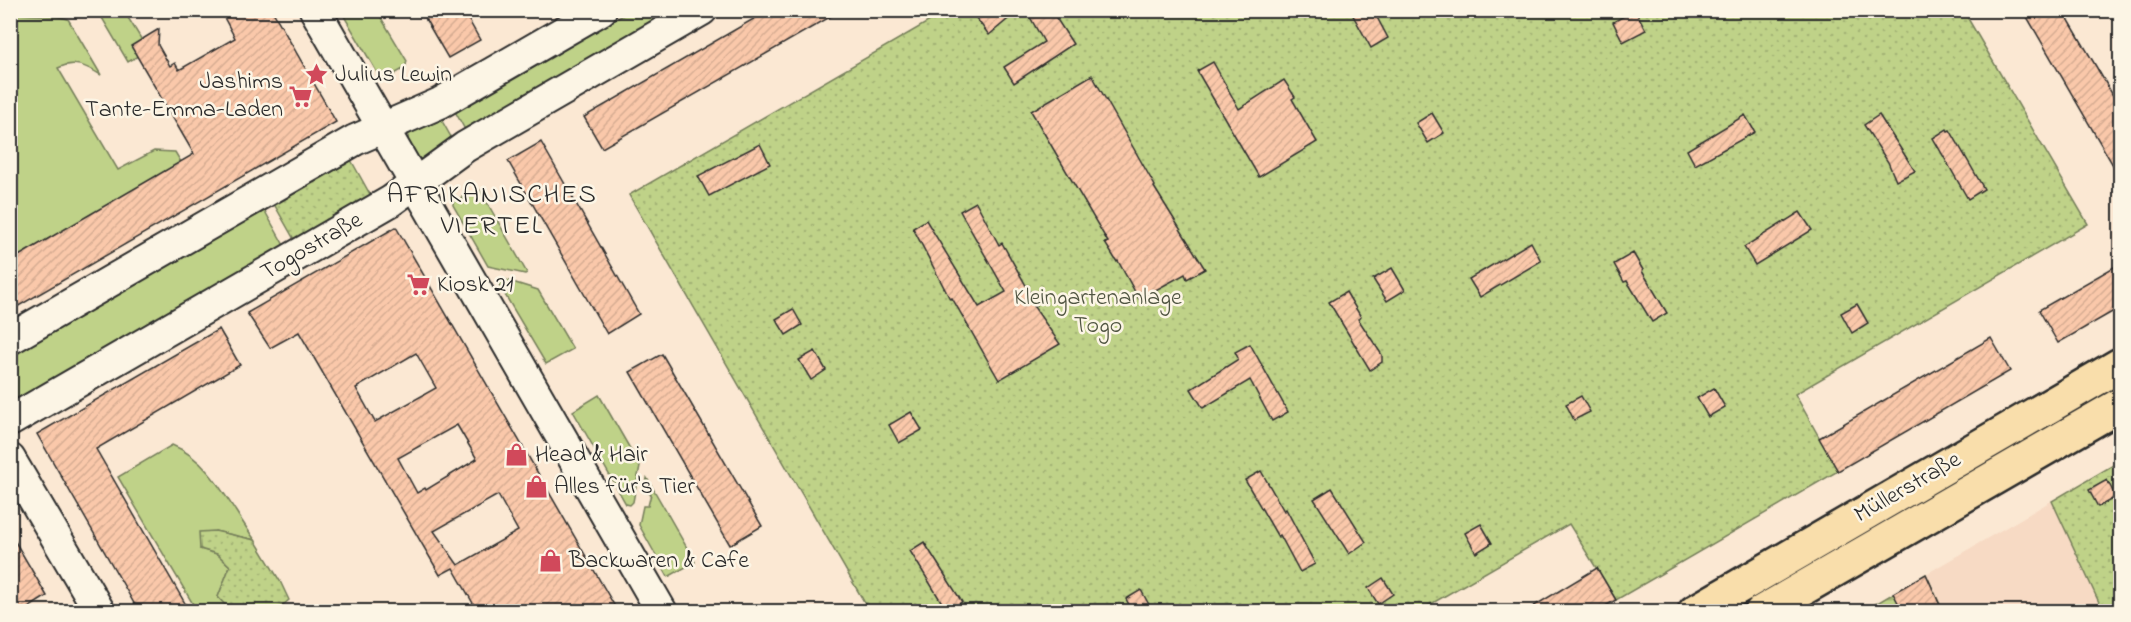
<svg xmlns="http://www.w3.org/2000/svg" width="2131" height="622" viewBox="0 0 2131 622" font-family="'Indie Flower',sans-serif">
	<defs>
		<pattern id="cemetery-stones" width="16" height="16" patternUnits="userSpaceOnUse" patternTransform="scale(1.5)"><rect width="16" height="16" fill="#bfd288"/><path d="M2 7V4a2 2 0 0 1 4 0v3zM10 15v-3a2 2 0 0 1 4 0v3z" fill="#a4b476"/></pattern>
		<pattern id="park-dots" width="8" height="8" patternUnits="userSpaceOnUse" patternTransform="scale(1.5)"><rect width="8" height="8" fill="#bfd288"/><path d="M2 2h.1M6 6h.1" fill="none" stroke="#a4b476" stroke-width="1.8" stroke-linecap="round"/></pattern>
		<pattern id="building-hatch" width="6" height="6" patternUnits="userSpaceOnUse" patternTransform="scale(1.5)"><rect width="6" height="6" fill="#fac8aa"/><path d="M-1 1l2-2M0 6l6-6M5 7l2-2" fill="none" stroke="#d6ac92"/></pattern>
	</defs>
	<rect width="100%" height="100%" fill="#fbe8d3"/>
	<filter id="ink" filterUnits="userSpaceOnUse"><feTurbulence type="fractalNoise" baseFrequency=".0167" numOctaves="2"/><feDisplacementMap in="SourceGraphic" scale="12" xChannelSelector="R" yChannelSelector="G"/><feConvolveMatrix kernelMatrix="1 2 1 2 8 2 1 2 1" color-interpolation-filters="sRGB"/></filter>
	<g filter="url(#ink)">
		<path fill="#f7dac4" d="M 2120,461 L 2120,611 L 1943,611 L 1926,574 Z"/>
		<g fill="#bfd288" stroke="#757e5a" stroke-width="1.5">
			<path d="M 14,10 L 16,14 L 56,16 L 68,19 L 101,75 C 86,66 74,60 58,68 L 118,170 L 154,151 L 175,152 L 181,162 L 11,261 L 10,11 Z"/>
			<path d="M 98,11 L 124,11 L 148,50 L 128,62 Z"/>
			<path d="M 341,11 L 377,11 L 407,61 L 405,68 L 382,81 Z"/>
			<path d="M 630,11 L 671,11 L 471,126 L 469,137 L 451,104 L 456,102 L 464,107 Z"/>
			<path d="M 437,112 L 456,146 L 425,161 C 411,156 405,142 410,129 Z"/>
			<path d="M 480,190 L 527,273 L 525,274 L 488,266 L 453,205 L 453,202 L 462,197 L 464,200 Z"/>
			<path d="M 262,206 L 286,249 L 19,403 L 11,389 L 10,351 Z"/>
			<path d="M 506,280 L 538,290 L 573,349 L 546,364 L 498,283 Z"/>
			<path d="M 599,395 L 640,466 L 633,502 L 630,505 L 626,504 L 573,411 Z"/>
			<path d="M 172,445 C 211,460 231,508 255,540 L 215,531 L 200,549 L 217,554 L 230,566 L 218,597 L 229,609 L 261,611 L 197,611 L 118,477 Z"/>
			<path d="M 647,478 L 695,562 L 668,577 L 639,525 L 643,506 L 648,506 L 651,494 L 645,492 Z"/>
		</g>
		<path fill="url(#cemetery-stones)" stroke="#757e5a" stroke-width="1.5" d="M 1926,574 L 1943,611 L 1862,612 Z"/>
		<g fill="url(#park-dots)" stroke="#757e5a" stroke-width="1.5">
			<path d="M 1963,10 L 2088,224 L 1795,394 L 1838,471 L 1616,600 L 1569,524 L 1419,611 L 870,612 L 629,195 L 947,11 Z"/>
			<path d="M 351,160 L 372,198 L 295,241 L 274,204 Z"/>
			<path d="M 2120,461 L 2120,611 L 2103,611 L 2052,501 Z"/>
			<path d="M 215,531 L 255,540 L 280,581 L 289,600 C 272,617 251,609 229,609 L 218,597 L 230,566 L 217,554 L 200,549 L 199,532 Z"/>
		</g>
		<g fill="url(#building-hatch)" stroke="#2b2b2b" stroke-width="1.5" fill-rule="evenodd">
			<path d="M 220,10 L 272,10 L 336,122 L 10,311 L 10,261 L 194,154 L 131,46 L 159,29 L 158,45 L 170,66 L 175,63 L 179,70 L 235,38 Z"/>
			<path d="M 420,10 L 463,10 L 480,40 L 448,58 Z"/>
			<path d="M 769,10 L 842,10 L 602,148 L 584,117 Z"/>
			<path d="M 970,10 L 1019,10 L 989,35 Z"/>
			<path d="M 1026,10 L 1051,10 L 1073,44 L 1014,83 L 1004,67 L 1044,42 Z"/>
			<path d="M 1350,10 L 1373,10 L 1388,38 L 1371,48 Z"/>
			<path d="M 1635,10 L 1646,30 L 1623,42 L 1613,22 Z"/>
			<path d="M 2023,10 L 2063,10 L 2121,109 L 2121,179 Z"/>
			<path d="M 1213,62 L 1239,109 L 1284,80 L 1295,97 L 1292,99 L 1317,142 L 1259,177 L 1197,71 Z"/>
			<path d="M 1092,75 L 1155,186 L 1154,187 L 1205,269 L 1187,279 L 1185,274 L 1139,299 L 1118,261 L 1117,262 L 1105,243 L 1108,242 L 1031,111 Z"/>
			<path d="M 1432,113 L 1444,133 L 1428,143 L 1416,123 Z"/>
			<path d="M 1745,115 L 1755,132 L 1695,165 L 1687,150 Z"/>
			<path d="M 1879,115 L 1915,171 L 1896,181 L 1888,162 L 1864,125 Z"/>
			<path d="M 1947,129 L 1948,131 L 1950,130 L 1984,189 L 1968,199 L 1933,138 Z"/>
			<path d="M 541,142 L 639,314 L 607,334 L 508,161 Z"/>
			<path d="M 760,144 L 770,164 L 709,196 L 698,176 Z"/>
			<path d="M 976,202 L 999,245 L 1002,243 L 1037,305 L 1034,307 L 1060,344 L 999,380 L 952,298 L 950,299 L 913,228 L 926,220 L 979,307 L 1006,292 L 960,211 Z"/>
			<path d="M 1800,212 L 1812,230 L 1755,265 L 1744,247 Z"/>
			<path d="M 396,227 L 618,612 L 478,612 L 453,568 L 440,575 L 299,332 L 270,348 L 247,313 ZM 416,353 L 436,388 L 375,422 L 356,388 ZM 457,425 L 477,459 L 426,490 L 425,488 L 417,493 L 398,458 ZM 498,495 L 518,531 L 458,565 L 434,531 Z"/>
			<path d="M 1531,242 L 1541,261 L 1480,297 L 1469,279 Z"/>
			<path d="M 1633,253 L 1643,270 L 1642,271 L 1667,313 L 1652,322 L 1627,281 L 1624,282 L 1614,264 Z"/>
			<path d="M 2121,263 L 2121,307 L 2058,343 L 2039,310 Z"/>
			<path d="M 1392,268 L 1405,290 L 1387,301 L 1373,279 Z"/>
			<path d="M 1346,292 L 1361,317 L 1358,319 L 1382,355 L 1382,362 L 1370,370 L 1329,302 Z"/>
			<path d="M 1857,304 L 1868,323 L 1852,333 L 1841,313 Z"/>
			<path d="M 793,309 L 802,325 L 786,335 L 776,319 Z"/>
			<path d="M 219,329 L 240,365 L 96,449 L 190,612 L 139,612 L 37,434 Z"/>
			<path d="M 1991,338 L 2010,371 L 1838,471 L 1819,438 Z"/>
			<path d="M 1250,344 L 1288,412 L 1272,421 L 1250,380 L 1203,408 L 1191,389 L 1237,360 L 1238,358 L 1235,352 Z"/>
			<path d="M 815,351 L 826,370 L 811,380 L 799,360 Z"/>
			<path d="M 662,354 L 762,526 L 730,545 L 630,372 Z"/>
			<path d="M 1714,388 L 1725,407 L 1708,417 L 1697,398 Z"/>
			<path d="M 1581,396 L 1590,412 L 1574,420 L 1566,404 Z"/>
			<path d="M 911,412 L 922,430 L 899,443 L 889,425 Z"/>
			<path d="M 1261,471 L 1284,511 L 1286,509 L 1315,564 L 1300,572 L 1280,535 L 1278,537 L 1245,480 Z"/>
			<path d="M 2107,480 L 2116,497 L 2098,507 L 2089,490 Z"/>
			<path d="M 1332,488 L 1366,542 L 1349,554 L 1314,499 Z"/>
			<path d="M 1481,524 L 1492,543 L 1476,553 L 1465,533 Z"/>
			<path d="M 10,533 L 47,596 L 22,612 L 10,612 Z"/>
			<path d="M 924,542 L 962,602 L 947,611 L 910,551 Z"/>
			<path d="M 1597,568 L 1616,600 L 1595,612 L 1524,612 Z"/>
			<path d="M 1926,574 L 1943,612 L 1903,612 L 1893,593 Z"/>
			<path d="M 1383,578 L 1393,594 L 1378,604 L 1368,588 Z"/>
			<path d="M 1141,590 L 1153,612 L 1133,612 L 1126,599 Z"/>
		</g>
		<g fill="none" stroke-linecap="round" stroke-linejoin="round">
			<defs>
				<g id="minor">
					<path d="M 315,10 L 662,612"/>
					<path d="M 10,339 L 355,140 L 440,103 L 601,10"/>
					<path d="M 10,421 L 391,201 L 465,147 L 702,10"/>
					<path d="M 10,459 L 100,612"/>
				</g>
				<g id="major">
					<path d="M 1695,612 L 2120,365"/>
					<path d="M 1762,612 L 2120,405"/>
				</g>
			</defs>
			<use href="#minor" stroke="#2b2b2b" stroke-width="34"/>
			<use href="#major" stroke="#2b2b2b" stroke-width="38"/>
			<use href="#minor" stroke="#fcf5e5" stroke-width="30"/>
			<use href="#major" stroke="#f9deab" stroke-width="33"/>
		</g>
	</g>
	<defs>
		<symbol id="sight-bare" viewBox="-9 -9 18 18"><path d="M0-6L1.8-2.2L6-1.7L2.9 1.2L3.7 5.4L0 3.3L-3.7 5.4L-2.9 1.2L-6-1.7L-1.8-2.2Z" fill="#d1495b" stroke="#fcf5e5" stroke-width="2.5" paint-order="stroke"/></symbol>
		<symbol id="supermarket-bare" viewBox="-9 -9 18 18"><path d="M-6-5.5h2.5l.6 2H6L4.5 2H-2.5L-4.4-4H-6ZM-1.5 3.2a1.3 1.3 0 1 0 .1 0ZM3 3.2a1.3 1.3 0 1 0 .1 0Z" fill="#d1495b" stroke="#fcf5e5" stroke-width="2.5" paint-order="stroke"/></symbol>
		<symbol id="shop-bare" viewBox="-9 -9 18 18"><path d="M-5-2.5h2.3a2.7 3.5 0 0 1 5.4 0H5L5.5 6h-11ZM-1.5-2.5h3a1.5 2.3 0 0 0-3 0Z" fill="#d1495b" stroke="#fcf5e5" stroke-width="2.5" paint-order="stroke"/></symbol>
	</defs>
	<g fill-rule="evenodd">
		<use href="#sight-bare" x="300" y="58" width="33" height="33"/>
		<use href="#supermarket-bare" x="284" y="80" width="33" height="33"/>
		<use href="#supermarket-bare" x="402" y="268" width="33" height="33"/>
		<use href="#shop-bare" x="500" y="438" width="33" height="33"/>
		<use href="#shop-bare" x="520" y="470" width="33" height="33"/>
		<use href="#shop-bare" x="534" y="544" width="33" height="33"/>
	</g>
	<g text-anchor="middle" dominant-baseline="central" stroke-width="5" stroke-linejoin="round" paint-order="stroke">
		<g font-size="24" fill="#2b2b2b" stroke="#fcf5e5" text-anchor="start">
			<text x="335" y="75">Julius Lewin</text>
			<text x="283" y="82" text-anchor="end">Jashims<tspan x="283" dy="28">Tante-Emma-Laden</tspan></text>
			<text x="437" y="285">Kiosk 21</text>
			<text x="535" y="455">Head &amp; Hair</text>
			<text x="554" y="487">Alles für's Tier</text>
			<text x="569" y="561">Backwaren &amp; Cafe</text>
		</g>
		<g font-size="24" fill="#2b2b2b" stroke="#fcf5e5">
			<text transform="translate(312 247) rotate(-30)">Togostraße</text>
			<text transform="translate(1908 488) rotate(-30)">Müllerstraße</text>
		</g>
		<g font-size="24" fill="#505542" stroke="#fcf5e5">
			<text x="1098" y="298">Kleingartenanlage<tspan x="1098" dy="28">Togo</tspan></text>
		</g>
		<g font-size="27" letter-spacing="1.5" fill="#2b2b2b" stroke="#fcf5e5">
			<text x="492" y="195">AFRIKANISCHES<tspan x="492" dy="31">VIERTEL</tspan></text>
		</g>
	</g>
	<rect width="2131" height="622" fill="none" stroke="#fcf5e5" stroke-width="36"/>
	<rect x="18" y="18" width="2095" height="586" fill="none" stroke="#2b2b2b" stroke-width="2" filter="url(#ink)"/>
</svg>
